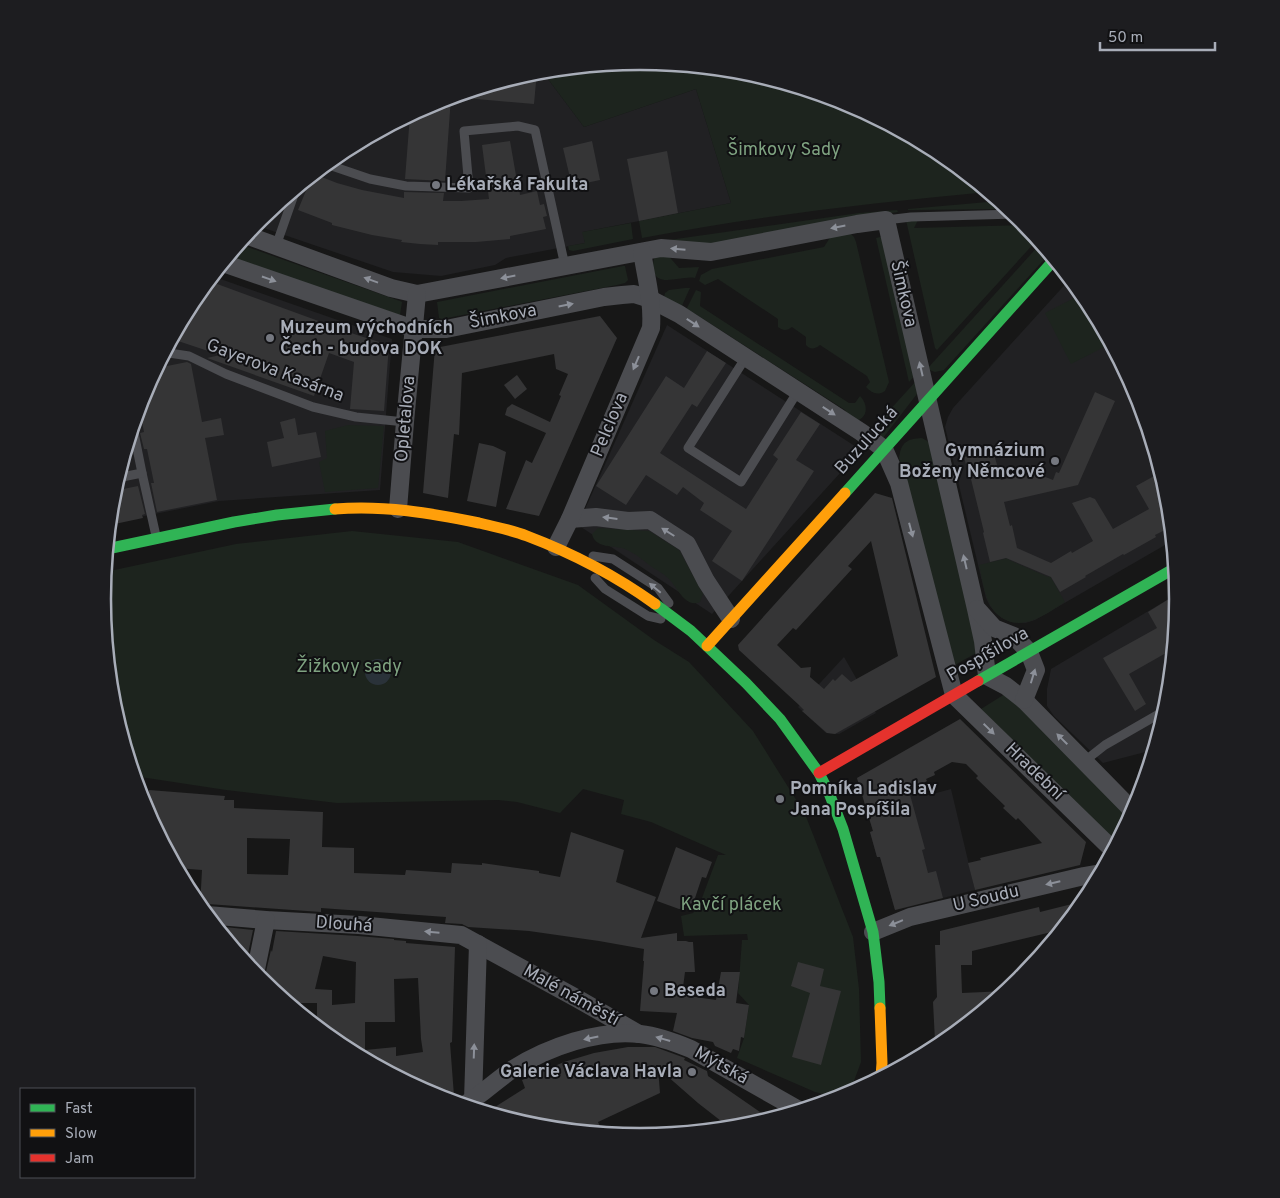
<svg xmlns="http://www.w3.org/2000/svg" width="1280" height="1198" viewBox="0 0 1280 1198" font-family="Overpass,sans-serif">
	<rect width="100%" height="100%" fill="#171717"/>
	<g fill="#212123">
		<path d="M 542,71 L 584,127 L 696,89 L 731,203 L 583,232 L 585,243 L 506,258 L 495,265 L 441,276 L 393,272 L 255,225 L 260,219 L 341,152 L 434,102 L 535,72 Z"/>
		<path d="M 212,276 L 392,339 L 380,490 L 219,501 L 110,523 L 113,494 L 143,393 L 193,300 Z"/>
		<path d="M 1070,279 L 1087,300 L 1137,393 L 1167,494 L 1172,541 L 1035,620 L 1025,623 L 1011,622 L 1002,618 L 995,612 L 990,606 L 986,598 L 945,427 L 948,417 L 953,408 Z"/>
		<path d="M 667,325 L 861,450 L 712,614 L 578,525 Z"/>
		<path d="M 1177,594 L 1178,599 L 1167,704 L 1153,750 L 1103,763 L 1054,716 L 1047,706 L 1047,689 L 1051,669 Z"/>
		<path d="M 844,657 L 876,713 L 839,734 L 826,733 L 798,707 Z"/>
		<path d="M 900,755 L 921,793 L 925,795 L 929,795 L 951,789 L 975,890 L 895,910 L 880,857 L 877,857 L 870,832 L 873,831 L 857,778 Z"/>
	</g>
	<g fill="#1d241e">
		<path d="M 640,61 L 745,72 L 846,102 L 939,152 L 988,192 C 872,203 756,216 642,238 L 639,221 L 731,203 L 696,89 L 584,127 L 542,71 Z"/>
		<path d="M 999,201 L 1008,209 L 908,210 L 908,209 Z"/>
		<path d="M 897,210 L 898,212 L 827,223 L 719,244 L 662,241 L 859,213 Z"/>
		<path d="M 906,220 L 918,220 L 914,228 L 1026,225 L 1037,240 L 937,350 L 935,348 Z"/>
		<path d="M 631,223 L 633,239 L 573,251 L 569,250 L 568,246 L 585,243 L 582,232 Z"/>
		<path d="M 849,232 L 854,237 L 856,242 L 889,382 L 885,391 C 877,396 872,393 866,387 L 870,382 L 867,376 L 820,345 C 815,349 810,350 806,345 L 806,337 L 792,327 C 787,331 783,331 778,327 L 778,319 L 718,279 L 705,285 L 699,281 L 701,275 L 712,269 L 824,247 L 833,233 Z"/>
		<path d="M 885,236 L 917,373 L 909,382 L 876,238 Z"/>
		<path d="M 1041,243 L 1049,254 L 944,370 L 935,372 L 927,369 Z"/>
		<path d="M 239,244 L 400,301 L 402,302 L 400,315 L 227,258 Z"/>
		<path d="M 666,253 L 679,268 L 699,267 L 695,278 C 682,275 656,289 653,269 C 653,264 653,261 655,257 Z"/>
		<path d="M 623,266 L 625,266 L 628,280 L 625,283 L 617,285 L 442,319 L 439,318 L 437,302 Z"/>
		<path d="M 685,288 L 690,288 L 680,310 L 664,297 L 665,293 L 669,290 Z"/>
		<path d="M 696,290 L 701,292 L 700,306 L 849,403 L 855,403 L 860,396 C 870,406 867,422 851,421 L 845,410 L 694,313 L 687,314 L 685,312 Z"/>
		<path d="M 1082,294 L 1087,300 L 1110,344 L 1071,364 L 1045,313 Z"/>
		<path d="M 918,379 L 920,390 L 883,438 C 877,434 873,432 876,425 Z"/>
		<path d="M 348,425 L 384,426 L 378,488 L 325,492 L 319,462 L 327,458 L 325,431 Z"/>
		<path d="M 922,438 L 929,442 L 978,652 L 953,666 L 899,458 C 901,442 907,439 922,438 Z"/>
		<path d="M 598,528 L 649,531 L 679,550 L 703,594 L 700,602 C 685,609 677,586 668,578 C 664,574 657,570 652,567 C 644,561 635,553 625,549 C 614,545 595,549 592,534 Z"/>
		<path d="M 352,531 L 458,542 L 578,585 L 654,640 L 689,662 L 753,731 L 805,814 L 853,937 L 859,989 L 861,1062 L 854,1081 L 848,1091 L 831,1096 L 815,1092 L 737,1058 L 744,1038 L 749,1005 L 738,993 L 742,940 L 748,940 L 747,934 L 684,936 L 681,916 L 693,913 L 699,906 L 718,855 L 726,855 L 651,822 L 621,814 L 624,800 L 583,789 L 560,813 L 517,802 L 498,800 L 337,803 L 226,790 L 134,776 L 113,704 L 102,599 L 105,572 L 236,544 Z"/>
		<path d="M 1008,558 L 1009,560 L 1048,577 L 1050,576 L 1065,602 C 1054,609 1043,617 1031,621 C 1024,623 1015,624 1008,621 C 985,612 984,586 979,565 Z"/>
		<path d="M 1008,692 L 1130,817 L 1116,843 L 981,709 Z"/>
	</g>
	<circle fill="#2a3239" cx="378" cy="672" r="13"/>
	<g fill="#353536" fill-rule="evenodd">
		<path d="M 537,71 L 534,104 L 454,97 L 454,96 Z"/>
		<path d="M 451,97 L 445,181 L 405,179 L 410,115 L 434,102 Z"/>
		<path d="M 510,141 L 518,187 L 519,187 L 520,195 L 537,191 L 540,205 L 544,204 L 547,216 L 543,217 L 546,229 L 510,236 L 510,239 L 476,242 L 438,242 L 438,245 L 420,244 L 401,242 L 402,240 L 372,235 L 332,225 L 332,223 L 298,210 L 312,176 L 314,174 L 337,183 L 362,190 L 404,198 L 404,192 L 444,193 L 443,201 L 461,201 L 489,199 L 482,145 Z"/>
		<path d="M 592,141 L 600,180 L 572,186 L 563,148 Z"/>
		<path d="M 667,151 L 678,213 L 639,221 L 627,159 Z"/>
		<path d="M 209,281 L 357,335 L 389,345 L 384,411 L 350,409 L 354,362 L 329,353 L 314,396 L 210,359 L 207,358 L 220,355 L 172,339 L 193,300 Z"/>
		<path d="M 600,316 L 617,338 L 539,516 L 506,509 L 526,460 L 532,463 L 546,433 L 505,415 L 507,408 L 512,404 L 550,422 L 561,396 L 559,395 L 568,374 L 556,369 L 554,354 L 462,373 L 459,435 L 454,434 L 448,498 L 423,493 L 435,348 Z"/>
		<path d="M 707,351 L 726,363 L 697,407 L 692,404 L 660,453 L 746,509 L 778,459 L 773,455 L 801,412 L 820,424 L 796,460 L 814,471 L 742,581 L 712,561 L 732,531 L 700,510 L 704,503 L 683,487 L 677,495 L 646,475 L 626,505 L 596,486 L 666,376 L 684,388 Z"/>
		<path d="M 187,362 L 191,364 L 202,422 L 221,418 L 224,435 L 205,438 L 217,500 L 157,512 L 151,483 L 154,483 L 147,449 L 144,449 L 140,433 L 144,432 L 139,407 L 143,393 L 157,368 Z"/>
		<path d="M 517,375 L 527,389 L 515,399 L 504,385 Z"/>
		<path d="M 1095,392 L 1115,401 L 1078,485 L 1004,502 L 1010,526 L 1012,525 L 1017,548 L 1051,563 L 1071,551 L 1072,553 L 1093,541 L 1072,503 L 1090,497 L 1095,499 L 1113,529 L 1149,509 L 1136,486 L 1156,475 L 1168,496 L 1171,527 L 1155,535 L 1156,537 L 1124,555 L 1123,554 L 1085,576 L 1086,577 L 1060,592 L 1051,577 L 1032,569 L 1006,558 L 990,562 L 983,533 L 984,532 L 970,475 L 969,476 L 964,457 L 993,450 L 1001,480 L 1033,472 L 1053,480 L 1056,472 L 1059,473 Z"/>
		<path d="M 295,418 L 298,435 L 316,432 L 321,457 L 272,467 L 267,442 L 284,438 L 280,422 Z"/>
		<path d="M 479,443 L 493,446 L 506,452 L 496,507 L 467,501 Z"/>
		<path d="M 138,486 L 145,514 L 142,515 L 143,518 L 110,525 L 113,491 Z"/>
		<path d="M 875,493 L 892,498 L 936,677 L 835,734 L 827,733 L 802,711 L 804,710 L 799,705 L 739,650 L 738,645 ZM 871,541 L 898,656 L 851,682 L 842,674 L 835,681 L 833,679 L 824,689 L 810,677 L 811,667 L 801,668 L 777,645 L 793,628 L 796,630 L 852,569 L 848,566 Z"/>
		<path d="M 1177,594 L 1178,599 L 1173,649 L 1129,674 L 1146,704 L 1135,711 L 1103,658 L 1157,628 L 1148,612 Z"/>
		<path d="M 960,719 L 1086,842 L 1080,865 L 975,890 L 968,863 L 981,860 L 980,858 L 1042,843 L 1018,818 L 1016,820 L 1003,808 L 1005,806 L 976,778 L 978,776 L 966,764 L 952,762 L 934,772 L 935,775 L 926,779 L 927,781 L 909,791 L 925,849 L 922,850 L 928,873 L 936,871 L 943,898 L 895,910 L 880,857 L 877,857 L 870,832 L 873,831 L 857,778 Z"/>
		<path d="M 149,790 L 225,796 L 224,800 L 234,800 L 234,808 L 323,812 L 322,847 L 354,848 L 354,873 L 405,875 L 406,870 L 451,873 L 452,863 L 482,865 L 482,863 L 539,871 L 539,873 L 560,877 L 571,832 L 624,850 L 616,882 L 656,897 L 641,938 L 677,933 L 677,941 L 686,941 L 689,942 L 693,942 L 695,972 L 685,972 L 682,995 L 716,1000 L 721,972 L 740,972 L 736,1003 L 749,1005 L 744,1038 L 741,1037 L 739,1051 L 733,1049 L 731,1053 L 715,1046 L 713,1042 L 692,1038 L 673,1031 L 677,1013 L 640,1011 L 644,961 L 643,961 L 644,949 L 599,941 L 529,931 L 468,927 L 462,924 L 445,923 L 446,917 L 321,908 L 321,912 L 208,904 L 200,907 L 202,870 L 177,868 L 143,805 L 141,798 L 148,799 ZM 247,838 L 290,839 L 288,875 L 247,874 Z"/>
		<path d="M 676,847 L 712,862 L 706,878 L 702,877 L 694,901 L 686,908 L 679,909 L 657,901 Z"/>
		<path d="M 1084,901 L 1060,930 L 972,951 L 972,965 L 961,965 L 962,993 L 1006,991 L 945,1041 L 935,1041 L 933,1002 L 937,997 L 935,945 L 940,945 L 940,931 L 1039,907 L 1040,912 Z"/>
		<path d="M 216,926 L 253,930 L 246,963 L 246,962 Z"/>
		<path d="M 276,931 L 358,936 L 394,939 L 394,940 L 406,941 L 406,943 L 455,947 L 452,1042 L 450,1043 L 454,1096 L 444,1099 L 434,1096 L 341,1046 L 317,1027 L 317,1003 L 288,1003 L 262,981 L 265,976 L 271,950 L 272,952 ZM 323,956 L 356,962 L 355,1003 L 332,1005 L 332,990 L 315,989 ZM 418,978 L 421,1039 L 423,1052 L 396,1056 L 396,1047 L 365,1050 L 365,1022 L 395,1022 L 394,979 Z"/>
		<path d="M 798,962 L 824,969 L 820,986 L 841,991 L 821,1065 L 792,1057 L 810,993 L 791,986 Z"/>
		<path d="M 628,1047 L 655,1047 L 685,1058 L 684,1060 L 707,1071 L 708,1076 L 770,1119 L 745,1126 L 730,1128 L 698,1103 L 658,1068 L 660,1093 L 598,1122 L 603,1133 L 535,1126 L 487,1112 L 525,1088 L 522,1080 L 564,1062 L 594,1053 Z"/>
	</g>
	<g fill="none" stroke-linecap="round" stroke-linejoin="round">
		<g stroke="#4b4c50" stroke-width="9">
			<path d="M 326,164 L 370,179 L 406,186 L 469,188 L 464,131 L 518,126 L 535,130 L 565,266"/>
			<path d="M 886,220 L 911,217 L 1015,214"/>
			<path d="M 276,246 L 296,189"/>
			<path d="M 165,353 L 169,353 L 189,356 L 226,374 L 313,407 L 356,417 L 405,422"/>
			<path d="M 746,357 L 688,448 L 741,482 L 798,391"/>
			<path d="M 142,473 L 156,536"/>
			<path d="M 117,478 L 142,473 L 133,428"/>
			<path d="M 593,556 L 613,559 L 658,588 L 669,603"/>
			<path d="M 595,578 L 605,589 L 648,616 L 661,619"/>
			<path d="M 1086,763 L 1091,756 L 1105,745 L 1166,710"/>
		</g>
		<g stroke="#4b4c50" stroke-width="18">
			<path d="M 246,235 L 391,288 L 417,294 L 661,248 L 711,252 L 857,224 L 886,220 L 976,609 L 983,641 L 987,676 L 1006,686 L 1024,700 L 1133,811"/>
			<path d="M 223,263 L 414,329 L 446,329 L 604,297 L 622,295 L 634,294 L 650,299 L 679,314 L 861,432 L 884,449 L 899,483 L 954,695 L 1113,850"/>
			<path d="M 398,509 L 405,422 L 417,294"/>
			<path d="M 570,519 L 596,517 L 628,521 L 650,520 L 687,544 L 706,581 L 731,619"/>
			<path d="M 556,547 L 570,519 L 651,328 C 653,302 646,277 642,252"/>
			<path d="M 977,609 L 994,628 L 1014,636 L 1029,652 L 1036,670 L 1024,700"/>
			<path d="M 207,915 L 266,920 L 359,925 L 461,935 L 578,999 L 639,1034"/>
			<path d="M 873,932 L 910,917 L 1084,876 L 1101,873"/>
			<path d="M 255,974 L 266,920"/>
			<path d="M 473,1100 L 478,944"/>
			<path d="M 464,1105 C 482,1095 496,1080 513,1069 C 548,1047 599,1029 640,1034 C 658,1036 674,1042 691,1049 L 799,1110"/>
		</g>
		<g stroke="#30b455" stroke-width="11">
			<path d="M 845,493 L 1054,260"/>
			<path d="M 107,549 L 234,522 L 277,515 L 335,509"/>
			<path d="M 655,604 L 691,631 L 746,683 L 780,719 L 819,773 L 829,793 L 843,829 L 873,932 L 879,982 L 880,1008"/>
			<path d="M 978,681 L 1175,568"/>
		</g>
		<g stroke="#ff9f0a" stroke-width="11">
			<path d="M 335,509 C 384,505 431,513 479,523 C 495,527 512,530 527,536 C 572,553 616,576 655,604"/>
			<path d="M 707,646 L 845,493"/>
			<path d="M 880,1008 L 882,1063 L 881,1077"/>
		</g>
		<path stroke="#e5322d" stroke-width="11" d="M 819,773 L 978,681"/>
	</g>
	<defs><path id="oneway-solid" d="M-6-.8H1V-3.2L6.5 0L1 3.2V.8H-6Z" transform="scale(1.25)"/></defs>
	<g fill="#8c9099">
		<use href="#oneway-solid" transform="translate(838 227) rotate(169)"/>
		<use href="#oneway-solid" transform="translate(678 249) rotate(-175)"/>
		<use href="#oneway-solid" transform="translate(508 277) rotate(169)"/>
		<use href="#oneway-solid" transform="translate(269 279) rotate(19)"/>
		<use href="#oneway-solid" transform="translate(371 280) rotate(-160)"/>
		<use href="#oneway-solid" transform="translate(566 305) rotate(-11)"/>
		<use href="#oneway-solid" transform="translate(693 323) rotate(33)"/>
		<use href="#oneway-solid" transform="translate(636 363) rotate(113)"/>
		<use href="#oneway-solid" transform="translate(921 369) rotate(-103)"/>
		<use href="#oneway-solid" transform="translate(829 411) rotate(33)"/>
		<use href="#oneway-solid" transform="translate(610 518) rotate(-173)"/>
		<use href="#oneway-solid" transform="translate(911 530) rotate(75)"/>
		<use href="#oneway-solid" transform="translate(668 532) rotate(-148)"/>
		<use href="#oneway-solid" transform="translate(965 562) rotate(-103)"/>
		<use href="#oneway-solid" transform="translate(655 588) rotate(-140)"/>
		<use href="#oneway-solid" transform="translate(1033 676) rotate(-73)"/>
		<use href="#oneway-solid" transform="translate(989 729) rotate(44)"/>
		<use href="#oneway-solid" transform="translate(1062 739) rotate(-135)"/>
		<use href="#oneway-solid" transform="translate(1053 883) rotate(167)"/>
		<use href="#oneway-solid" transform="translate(896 923) rotate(158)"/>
		<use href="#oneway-solid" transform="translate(432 932) rotate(-175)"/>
		<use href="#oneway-solid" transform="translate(591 1038) rotate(168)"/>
		<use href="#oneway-solid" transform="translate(663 1039) rotate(-164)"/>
		<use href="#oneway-solid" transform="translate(474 1051) rotate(-88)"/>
	</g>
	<g fill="#757880" stroke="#111113" stroke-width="2">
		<circle cx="436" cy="185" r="5"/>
		<circle cx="270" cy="338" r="5"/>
		<circle cx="1055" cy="461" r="5"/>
		<circle cx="780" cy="799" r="5"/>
		<circle cx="654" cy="991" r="5"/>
		<circle cx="692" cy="1072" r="5"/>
	</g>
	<g text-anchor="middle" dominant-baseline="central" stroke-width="4" stroke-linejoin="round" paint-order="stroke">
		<g font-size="18" fill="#7fa381" stroke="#111113">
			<text x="784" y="150">Šimkovy Sady</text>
			<text x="349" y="667">Žižkovy sady</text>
			<text x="731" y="905">Kavčí plácek</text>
		</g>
		<g font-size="18" font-weight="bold" fill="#a8adb8" stroke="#111113" text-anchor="start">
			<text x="446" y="185">Lékařská Fakulta</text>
			<text x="280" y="328">Muzeum východních<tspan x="280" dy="21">Čech - budova DOK</tspan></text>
			<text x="1045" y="451" text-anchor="end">Gymnázium<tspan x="1045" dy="21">Boženy Němcové</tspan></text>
			<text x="790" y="789">Pomníka Ladislav<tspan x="790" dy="21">Jana Pospíšila</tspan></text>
			<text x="664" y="991">Beseda</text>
			<text x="682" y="1072" text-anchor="end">Galerie Václava Havla</text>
		</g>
		<g font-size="18" fill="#a8adb8" stroke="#111113">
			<text transform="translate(903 294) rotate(77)">Šimkova</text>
			<text transform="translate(503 317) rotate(-11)">Šimkova</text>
			<text transform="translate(275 371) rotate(21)">Gayerova Kasárna</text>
			<text transform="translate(406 419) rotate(-85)">Opletalova</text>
			<text transform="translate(610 425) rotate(-67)">Pelclova</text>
			<text transform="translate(867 441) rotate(-48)">Buzulucká</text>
			<text transform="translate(988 655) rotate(-30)">Pospíšilova</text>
			<text transform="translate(1034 772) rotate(44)">Hradební</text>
			<text transform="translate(986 899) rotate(-13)">U Soudu</text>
			<text transform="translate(344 925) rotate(4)">Dlouhá</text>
			<text transform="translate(571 996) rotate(29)">Malé náměstí</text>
			<text transform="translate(721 1066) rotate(29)">Mýtská</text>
		</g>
	</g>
	<path d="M0 0H1280V1198H0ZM111 599a529 529 0 1 1 1058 0a529 529 0 1 1-1058 0Z" fill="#1d1d20" fill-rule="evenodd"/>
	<path fill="none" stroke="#a8adb8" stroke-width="2.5" d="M111 599a529 529 0 1 1 1058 0a529 529 0 1 1-1058 0Z"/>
	<rect x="20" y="1088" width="175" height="90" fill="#111113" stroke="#4d4f55"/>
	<rect x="30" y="1104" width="25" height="8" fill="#30b455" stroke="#4d4f55"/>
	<text x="65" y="1113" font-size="15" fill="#a8adb8">Fast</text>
	<rect x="30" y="1129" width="25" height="8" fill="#ff9f0a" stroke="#4d4f55"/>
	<text x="65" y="1138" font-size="15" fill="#a8adb8">Slow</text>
	<rect x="30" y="1154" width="25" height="8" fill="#e5322d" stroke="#4d4f55"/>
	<text x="65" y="1163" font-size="15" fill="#a8adb8">Jam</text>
	<path d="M1100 42v8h115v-8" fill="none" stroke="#a8adb8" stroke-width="2.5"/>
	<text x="1108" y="42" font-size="15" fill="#a8adb8" stroke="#111113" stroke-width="4" paint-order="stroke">50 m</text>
</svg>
